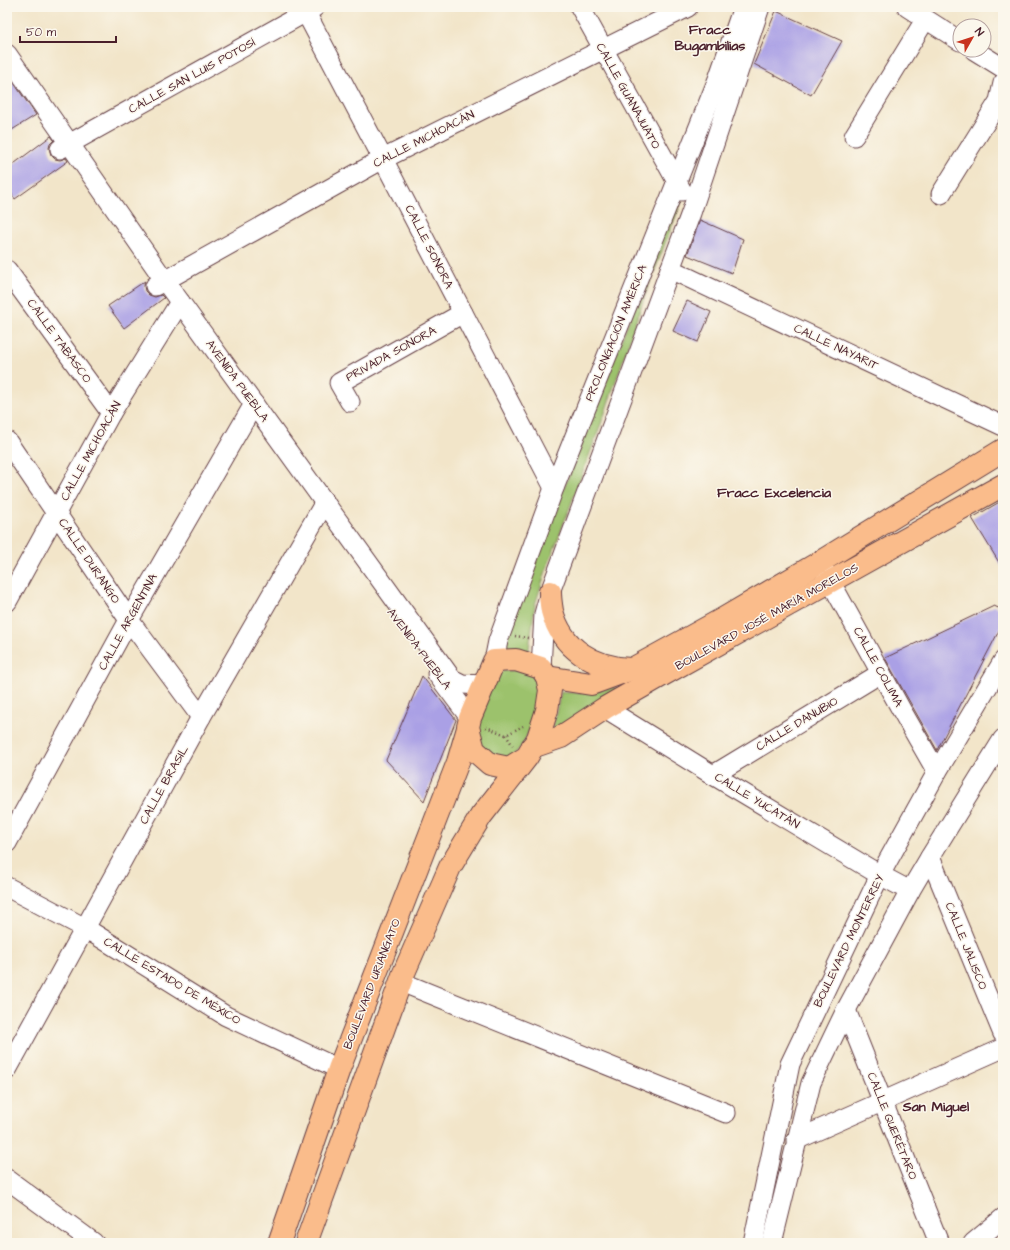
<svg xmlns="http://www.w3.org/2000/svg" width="1010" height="1250" viewBox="0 0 1010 1250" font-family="'Architects Daughter',sans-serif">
	<rect width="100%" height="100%" fill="#fbf7ec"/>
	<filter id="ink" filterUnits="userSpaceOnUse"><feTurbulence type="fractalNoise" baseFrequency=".025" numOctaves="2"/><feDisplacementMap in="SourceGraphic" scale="8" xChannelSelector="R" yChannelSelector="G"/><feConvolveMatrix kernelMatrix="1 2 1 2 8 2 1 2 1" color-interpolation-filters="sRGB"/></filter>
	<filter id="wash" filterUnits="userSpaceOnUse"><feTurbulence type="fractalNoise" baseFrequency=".012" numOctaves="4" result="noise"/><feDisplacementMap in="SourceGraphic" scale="16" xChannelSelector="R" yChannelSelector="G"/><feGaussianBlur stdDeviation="0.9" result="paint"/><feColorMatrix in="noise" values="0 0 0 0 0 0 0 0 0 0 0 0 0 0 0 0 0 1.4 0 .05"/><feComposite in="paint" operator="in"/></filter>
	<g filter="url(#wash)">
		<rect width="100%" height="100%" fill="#f2e5c9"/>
		<g fill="#9cc26c" stroke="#73704c">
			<path d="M 679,191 L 683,198 L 644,298 L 604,416 L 546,571 L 535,605 L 528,657 L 501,651 Z"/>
			<path d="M 526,669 C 529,672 534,676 537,680 C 545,694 529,736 520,748 C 516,754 509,758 504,762 L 474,744 L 486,689 L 496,675 L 503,671 Z"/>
			<path d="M 615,687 L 618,691 L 556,728 L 552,728 L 561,692 C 579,694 598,691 615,687 Z"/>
		</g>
		<g id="blocks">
			<g fill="#aaa0e5">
				<path d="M 776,11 L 842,41 L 811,95 L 754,64 Z"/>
				<path d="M 7,73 L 36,115 L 7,133 Z"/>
				<path d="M 51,136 L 54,140 L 50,144 L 49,148 L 51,155 L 55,159 L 60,160 L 66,158 L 68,161 L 15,199 L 7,187 L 7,169 Z"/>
				<path d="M 700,220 L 743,239 L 732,273 L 687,255 Z"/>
				<path d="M 145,281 L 144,286 L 145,291 L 149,295 L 155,297 L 161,295 L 164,298 L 124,328 L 108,306 Z"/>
				<path d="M 687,301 L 711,312 L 698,342 L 673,331 Z"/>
				<path d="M 1003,500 L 1003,569 L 972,518 Z"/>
				<path d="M 994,606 L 1003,610 L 1003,623 L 937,750 L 885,658 Z"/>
				<path d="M 422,676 L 456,720 L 424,801 L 386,760 Z"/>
			</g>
		</g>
	</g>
	<g filter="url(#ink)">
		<use href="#blocks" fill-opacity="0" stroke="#633d43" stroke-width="1"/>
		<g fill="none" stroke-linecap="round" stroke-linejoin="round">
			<defs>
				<g id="minor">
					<path d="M 303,7 L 383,159 L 554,488"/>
					<path d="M 580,7 L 682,191"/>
					<path d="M 907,7 L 960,41"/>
					<path d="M 974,50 L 1003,68"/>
					<path d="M 7,54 L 165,281 L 452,679 L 462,684 L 483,685"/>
					<path d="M 854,136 L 925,20"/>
					<path d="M 60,149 L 315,7"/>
					<path d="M 941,194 L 999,101 L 1003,83"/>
					<path d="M 670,269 L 1003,426"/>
					<path d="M 7,270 L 111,413"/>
					<path d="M 155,286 L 383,159 L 688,7"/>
					<path d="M 350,402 L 339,383 L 463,313"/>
					<path d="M 7,441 L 129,620 L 201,717"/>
					<path d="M 823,568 L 902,711 L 937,772"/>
					<path d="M 7,602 L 111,413 L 180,302"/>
					<path d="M 494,661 L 498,641 L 554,488 L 718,79 L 743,7"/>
					<path d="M 541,668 L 544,614 L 550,592 L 691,213 L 760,7"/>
					<path d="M 437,674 L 470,718"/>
					<path d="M 605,708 L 713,775 L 880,875 L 910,891"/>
					<path d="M 713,775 L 881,673"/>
					<path d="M 7,843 L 129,620 L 254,404"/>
					<path d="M 930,857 L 1003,1034"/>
					<path d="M 7,887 L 85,928 L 226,1016 L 339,1069"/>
					<path d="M 401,982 L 726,1113"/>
					<path d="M 846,1010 L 939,1243"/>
					<path d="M 7,1070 L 201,717 L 325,502"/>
					<path d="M 796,1140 L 1003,1048"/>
					<path d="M 7,1179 L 94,1243"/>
					<path d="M 753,1243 L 790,1064 L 880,875 L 937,772 L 1003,661"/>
					<path d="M 772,1243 L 811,1083 L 846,1010 L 910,891 L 930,857 L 1003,739"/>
					<path d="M 973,1243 L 1003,1218"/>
				</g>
				<g id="major">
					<path d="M 550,592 C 550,598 551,605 552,611 C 562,649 594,668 631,669"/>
					<path d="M 547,677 L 591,684 L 632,669 L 721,620 L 820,562 L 1003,450"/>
					<path d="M 532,747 L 561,737 L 605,708 L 659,677 L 1003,485"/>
					<path d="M 279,1243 L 339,1069 L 458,762 L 468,728"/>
					<path d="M 306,1243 L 403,975 L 450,867 L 481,816 L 527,757 L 538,738 L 547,710 L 550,690 L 547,677 L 541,668 L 516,660 L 494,661 L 470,718 L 468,727 L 474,750 L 490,764 L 509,768 L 527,757"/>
				</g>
			</defs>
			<use href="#minor" stroke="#633d43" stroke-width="21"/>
			<use href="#major" stroke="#633d43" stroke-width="24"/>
			<g stroke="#633d43" stroke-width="2.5" stroke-dasharray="1 3" stroke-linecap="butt">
				<path d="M 515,636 L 528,638"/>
				<path d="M 486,727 L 506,735 L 523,726"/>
				<path d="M 506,735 L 513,746"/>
			</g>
			<use href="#minor" stroke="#fff" stroke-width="19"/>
			<use href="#major" stroke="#fabc8b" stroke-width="22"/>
		</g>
	</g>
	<g text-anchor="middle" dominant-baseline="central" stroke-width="3" stroke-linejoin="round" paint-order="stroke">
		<g font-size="12" fill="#4a1f2b" stroke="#fbf7ec">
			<text transform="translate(192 76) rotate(-29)">CALLE SAN LUIS POTOSÍ</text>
			<text transform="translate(628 96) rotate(61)">CALLE GUANAJUATO</text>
			<text transform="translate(424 139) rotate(-27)">CALLE MICHOACÁN</text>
			<text transform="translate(429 247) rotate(63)">CALLE SONORA</text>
			<text transform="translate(616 333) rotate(-68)">PROLONGACIÓN AMÉRICA</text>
			<text transform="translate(59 341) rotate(54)">CALLE TABASCO</text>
			<text transform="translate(836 347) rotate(25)">CALLE NAYARIT</text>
			<text transform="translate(391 354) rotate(-29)">PRIVADA SONORA</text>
			<text transform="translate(237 381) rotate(54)">AVENIDA PUEBLA</text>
			<text transform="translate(91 451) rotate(-61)">CALLE MICHOACÁN</text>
			<text transform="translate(89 561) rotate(56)">CALLE DURANGO</text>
			<text transform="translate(767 617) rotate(-29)">BOULEVARD JOSÉ MARÍA MORELOS</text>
			<text transform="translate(128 622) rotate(-61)">CALLE ARGENTINA</text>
			<text transform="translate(419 649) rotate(53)">AVENIDA PUEBLA</text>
			<text transform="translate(878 667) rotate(61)">CALLE COLIMA</text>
			<text transform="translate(797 724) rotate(-31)">CALLE DANUBIO</text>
			<text transform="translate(164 785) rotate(-61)">CALLE BRASIL</text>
			<text transform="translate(757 801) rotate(31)">CALLE YUCATÁN</text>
			<text transform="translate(849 941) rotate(-64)">BOULEVARD MONTERREY</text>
			<text transform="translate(966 946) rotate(68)">CALLE JALISCO</text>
			<text transform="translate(172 981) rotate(31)">CALLE ESTADO DE MÉXICO</text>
			<text transform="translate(372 984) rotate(-69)">BOULEVARD URIANGATO</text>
			<text transform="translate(892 1126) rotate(68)">CALLE QUERÉTARO</text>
		</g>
		<g font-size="14" font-weight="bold" fill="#4a1f2b" stroke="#fbf7ec">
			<text x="710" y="30">Fracc<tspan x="710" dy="16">Bugambilias</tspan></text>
			<text x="774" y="493">Fracc Excelencia</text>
			<text x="936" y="1107">San Miguel</text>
		</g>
	</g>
	<rect width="1010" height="1250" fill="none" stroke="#fbf7ec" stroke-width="24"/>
	<g transform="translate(972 38) rotate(51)"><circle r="19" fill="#fbf7ec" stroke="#b4a19f"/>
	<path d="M0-3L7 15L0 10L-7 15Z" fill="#c8321e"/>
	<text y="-6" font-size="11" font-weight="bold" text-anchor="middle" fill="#4a1f2b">N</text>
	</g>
	<path d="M20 36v6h96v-6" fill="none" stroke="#4a1f2b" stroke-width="2"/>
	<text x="26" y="36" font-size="12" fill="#4a1f2b" stroke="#fbf7ec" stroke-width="3" paint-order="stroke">50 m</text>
</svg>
